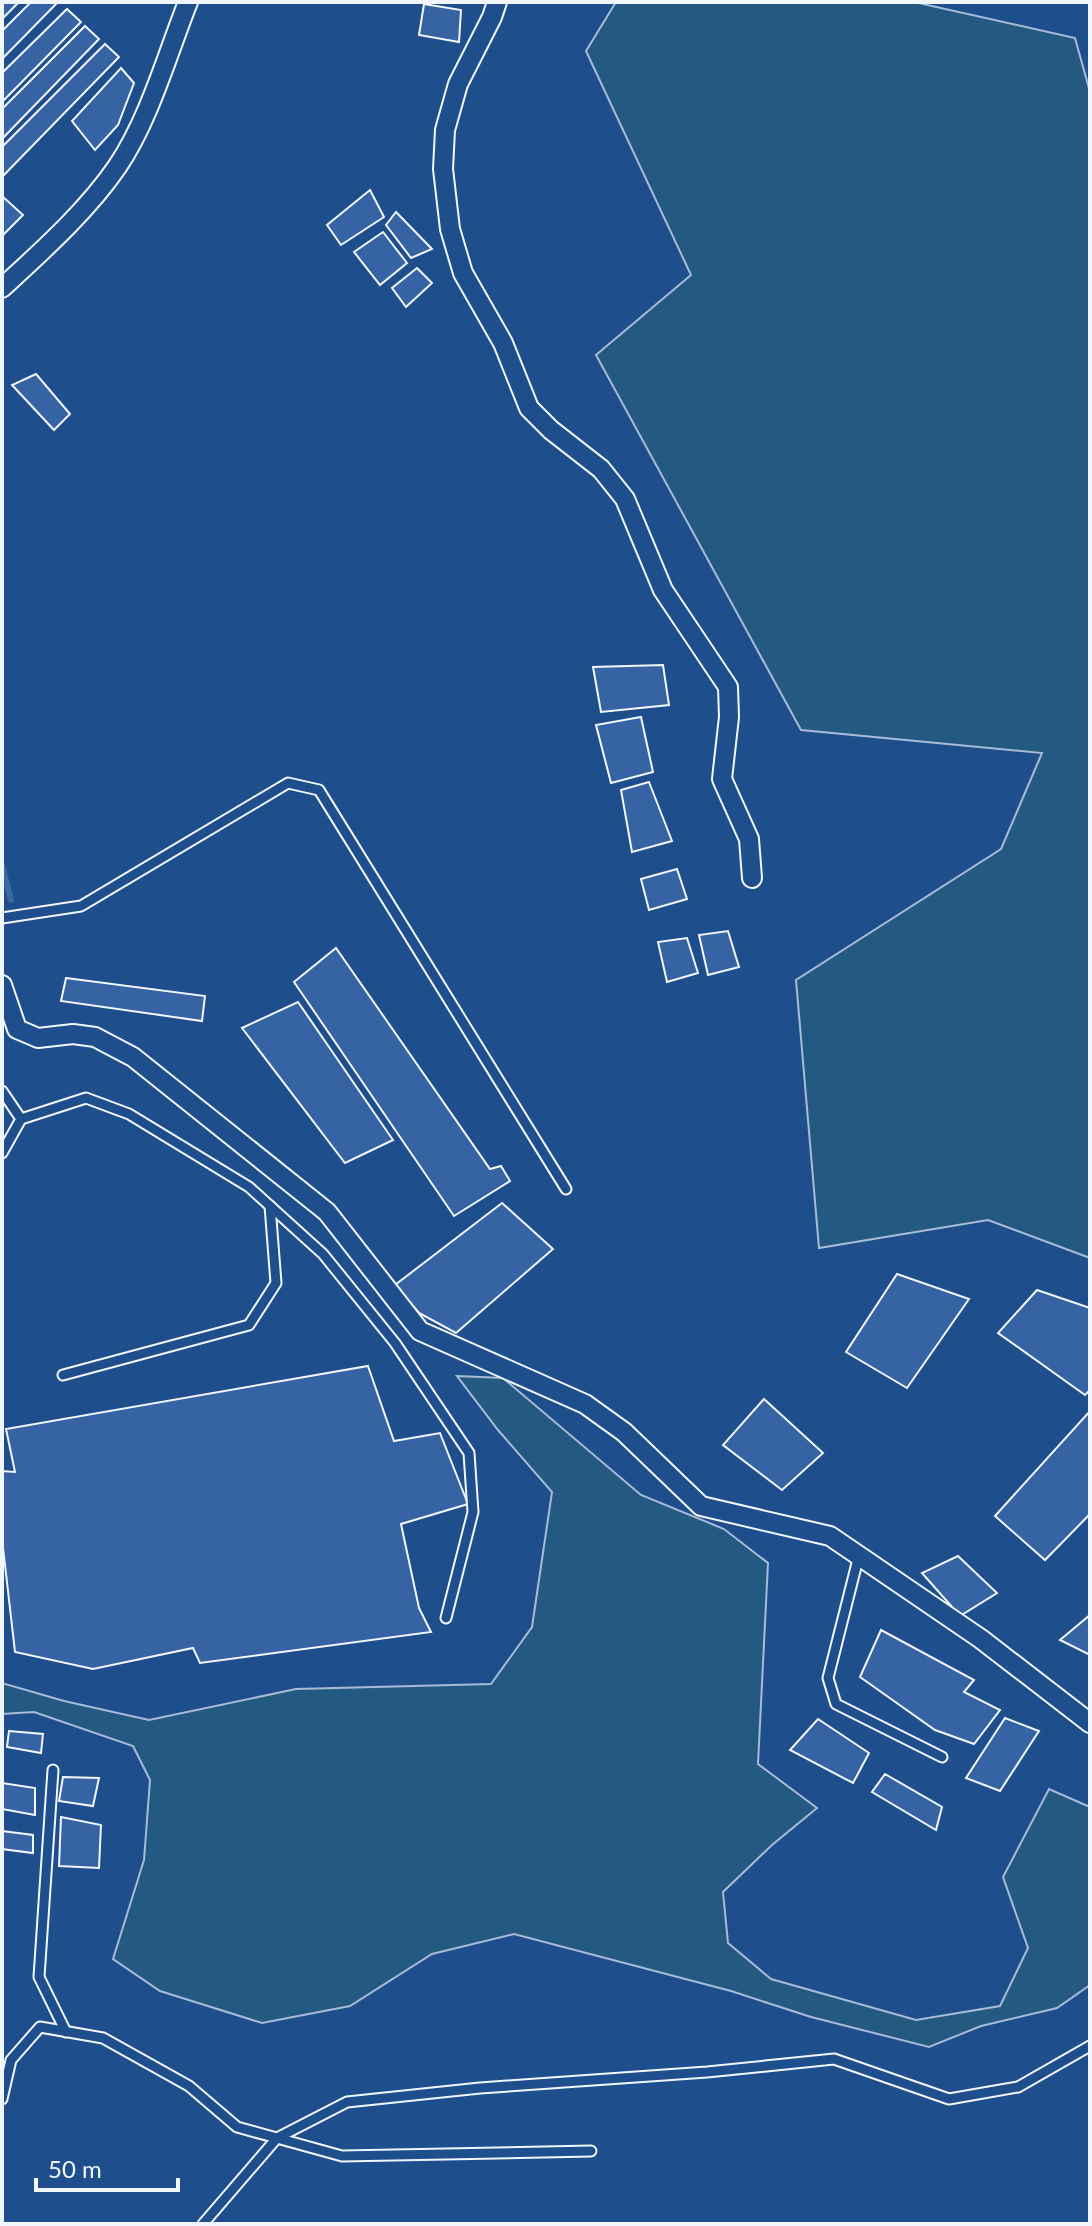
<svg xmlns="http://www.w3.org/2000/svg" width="1092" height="2226" viewBox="0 0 1092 2226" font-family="Lato,sans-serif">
	<rect width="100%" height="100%" fill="#1f4e8c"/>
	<g fill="#245a82" stroke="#a8bbd7" stroke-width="2">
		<path d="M 616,2 L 914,2 L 1075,38 L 1090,92 L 1090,1258 L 988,1220 L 819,1248 L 796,980 L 1001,849 L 1042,753 L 801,730 L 596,355 L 691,275 L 586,51 Z"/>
		<path d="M 457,1376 L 503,1378 L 641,1495 L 724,1529 L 768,1563 L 758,1764 L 817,1808 L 772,1845 L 723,1892 L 728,1943 L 771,1979 L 916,2020 L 1000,2006 L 1028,1948 L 1003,1877 L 1049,1789 L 1090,1807 L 1090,1985 L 1057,2008 L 981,2026 L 929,2047 L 811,2017 L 731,1991 L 514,1934 L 432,1954 L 350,2006 L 262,2023 L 160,1991 L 113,1959 L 144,1860 L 150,1780 L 133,1746 L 34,1712 L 2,1714 L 2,1683 L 64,1701 L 149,1720 L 296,1689 L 491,1684 L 532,1627 L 552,1492 L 498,1430 Z"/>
	</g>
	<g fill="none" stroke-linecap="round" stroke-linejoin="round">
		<path stroke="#3b69a3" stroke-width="6" d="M 2,865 L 11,900"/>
	</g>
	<g fill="#3563a3" stroke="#f2f6ff" stroke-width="2">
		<path d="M 2,2 L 19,2 L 2,19 Z"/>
		<path d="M 31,2 L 58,2 L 2,59 L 2,31 Z"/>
		<path d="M 424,4 L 461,10 L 459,42 L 419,35 Z"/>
		<path d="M 67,9 L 81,22 L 2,102 L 2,73 Z"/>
		<path d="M 85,26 L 99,39 L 2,139 L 2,109 Z"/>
		<path d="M 105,44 L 119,57 L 2,177 L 2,147 Z"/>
		<path d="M 121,68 L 134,83 L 118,125 L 95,150 L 72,121 Z"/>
		<path d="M 370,190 L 384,217 L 341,245 L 327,225 Z"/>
		<path d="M 2,196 L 23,215 L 2,236 Z"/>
		<path d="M 396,212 L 432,249 L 411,258 L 386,225 Z"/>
		<path d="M 383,232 L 407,263 L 380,285 L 354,252 Z"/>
		<path d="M 417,268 L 432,283 L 406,307 L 392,288 Z"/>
		<path d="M 36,374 L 70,414 L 54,430 L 12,385 Z"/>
		<path d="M 663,665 L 669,705 L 601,712 L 593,667 Z"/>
		<path d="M 641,717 L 653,772 L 611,783 L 596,725 Z"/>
		<path d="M 649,782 L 672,841 L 632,852 L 621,790 Z"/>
		<path d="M 677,869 L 687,899 L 649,910 L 641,879 Z"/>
		<path d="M 728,931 L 739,967 L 708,975 L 699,935 Z"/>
		<path d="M 687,938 L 698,973 L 667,982 L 658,942 Z"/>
		<path d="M 336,948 L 490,1169 L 501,1166 L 510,1181 L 454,1216 L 294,982 Z"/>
		<path d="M 66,978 L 205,996 L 202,1021 L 61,1001 Z"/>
		<path d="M 298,1002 L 393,1140 L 345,1163 L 242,1028 Z"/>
		<path d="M 502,1203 L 553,1249 L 456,1333 L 419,1313 L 395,1285 Z"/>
		<path d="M 897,1274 L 969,1299 L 907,1388 L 846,1352 Z"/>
		<path d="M 1037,1290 L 1090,1308 L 1090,1390 L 1085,1395 L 998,1333 Z"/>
		<path d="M 368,1366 L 394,1441 L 440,1433 L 468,1504 L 401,1524 L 419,1608 L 431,1632 L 200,1663 L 193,1648 L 93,1669 L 15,1652 L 2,1539 L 2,1471 L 15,1472 L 6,1429 Z"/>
		<path d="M 764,1399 L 823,1453 L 782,1490 L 723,1445 Z"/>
		<path d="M 1090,1411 L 1090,1514 L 1045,1560 L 995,1516 Z"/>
		<path d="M 958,1556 L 997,1593 L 960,1616 L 922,1573 Z"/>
		<path d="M 1090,1615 L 1090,1655 L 1060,1640 Z"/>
		<path d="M 881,1630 L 974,1680 L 964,1692 L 1000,1710 L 974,1744 L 935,1730 L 860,1677 Z"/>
		<path d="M 1005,1718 L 1039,1731 L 1000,1791 L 966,1778 Z"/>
		<path d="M 818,1719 L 869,1753 L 853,1783 L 790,1750 Z"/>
		<path d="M 9,1731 L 43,1734 L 41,1753 L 7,1747 Z"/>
		<path d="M 885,1774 L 942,1807 L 936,1830 L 872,1792 Z"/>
		<path d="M 63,1777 L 99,1778 L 93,1806 L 59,1801 Z"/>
		<path d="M 2,1783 L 35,1788 L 35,1815 L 2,1809 Z"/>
		<path d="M 61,1817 L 101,1825 L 99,1868 L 59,1866 Z"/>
		<path d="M 2,1831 L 33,1835 L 33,1853 L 2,1849 Z"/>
	</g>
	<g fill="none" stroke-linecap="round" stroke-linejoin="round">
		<defs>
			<g id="service">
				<path d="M 2,918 L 81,906 L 288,783 L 319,790 L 566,1189"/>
				<path d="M 2,1091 L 21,1119 L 2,1153"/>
				<path d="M 21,1119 L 86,1098 L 129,1114 L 249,1187 L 323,1254 L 395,1343 L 469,1453 L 473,1512 L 446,1618"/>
				<path d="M 63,1375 L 249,1325 L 276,1283 L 270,1206"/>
				<path d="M 859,1555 L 828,1678 L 836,1704 L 942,1757"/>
				<path d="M 53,1770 L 39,1977 L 66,2032"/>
				<path d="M 2,2099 L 11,2060 L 40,2027 L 103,2038 L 189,2086 L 237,2127 L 342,2156 L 591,2151"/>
				<path d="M 203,2224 L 277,2138 L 347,2102 L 480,2088 L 707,2072 L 834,2059 L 949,2099 L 1018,2087 L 1090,2046"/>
			</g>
			<g id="minor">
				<path d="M 497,2 L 492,17 L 458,84 L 445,130 L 443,169 L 450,229 L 463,273 L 503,343 L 529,408 L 551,430 L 601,469 L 625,499 L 663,590 L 728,687 L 729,717 L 722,779 L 749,839 L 752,878"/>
				<path d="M 2,288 C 42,251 86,212 117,167 C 149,120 167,55 188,2"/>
				<path d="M 2,985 L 17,1029 L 38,1038 L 73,1034 L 95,1037 L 133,1057 L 327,1212 L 420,1331 L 585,1404 L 624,1432 L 701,1506 L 830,1536 L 981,1639 L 1090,1723"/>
			</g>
		</defs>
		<use href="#service" stroke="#f2f6ff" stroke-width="13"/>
		<use href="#minor" stroke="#f2f6ff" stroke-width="22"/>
		<use href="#service" stroke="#1f4e8c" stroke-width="9"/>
		<use href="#minor" stroke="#1f4e8c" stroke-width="18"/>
	</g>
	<rect width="1092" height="2226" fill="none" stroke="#f2f6ff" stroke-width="8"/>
	<path d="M36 2178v12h142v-12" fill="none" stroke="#f2f6ff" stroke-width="4"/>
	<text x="48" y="2178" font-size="24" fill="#f2f6ff" stroke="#1f4e8c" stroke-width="6" paint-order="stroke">50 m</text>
</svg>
